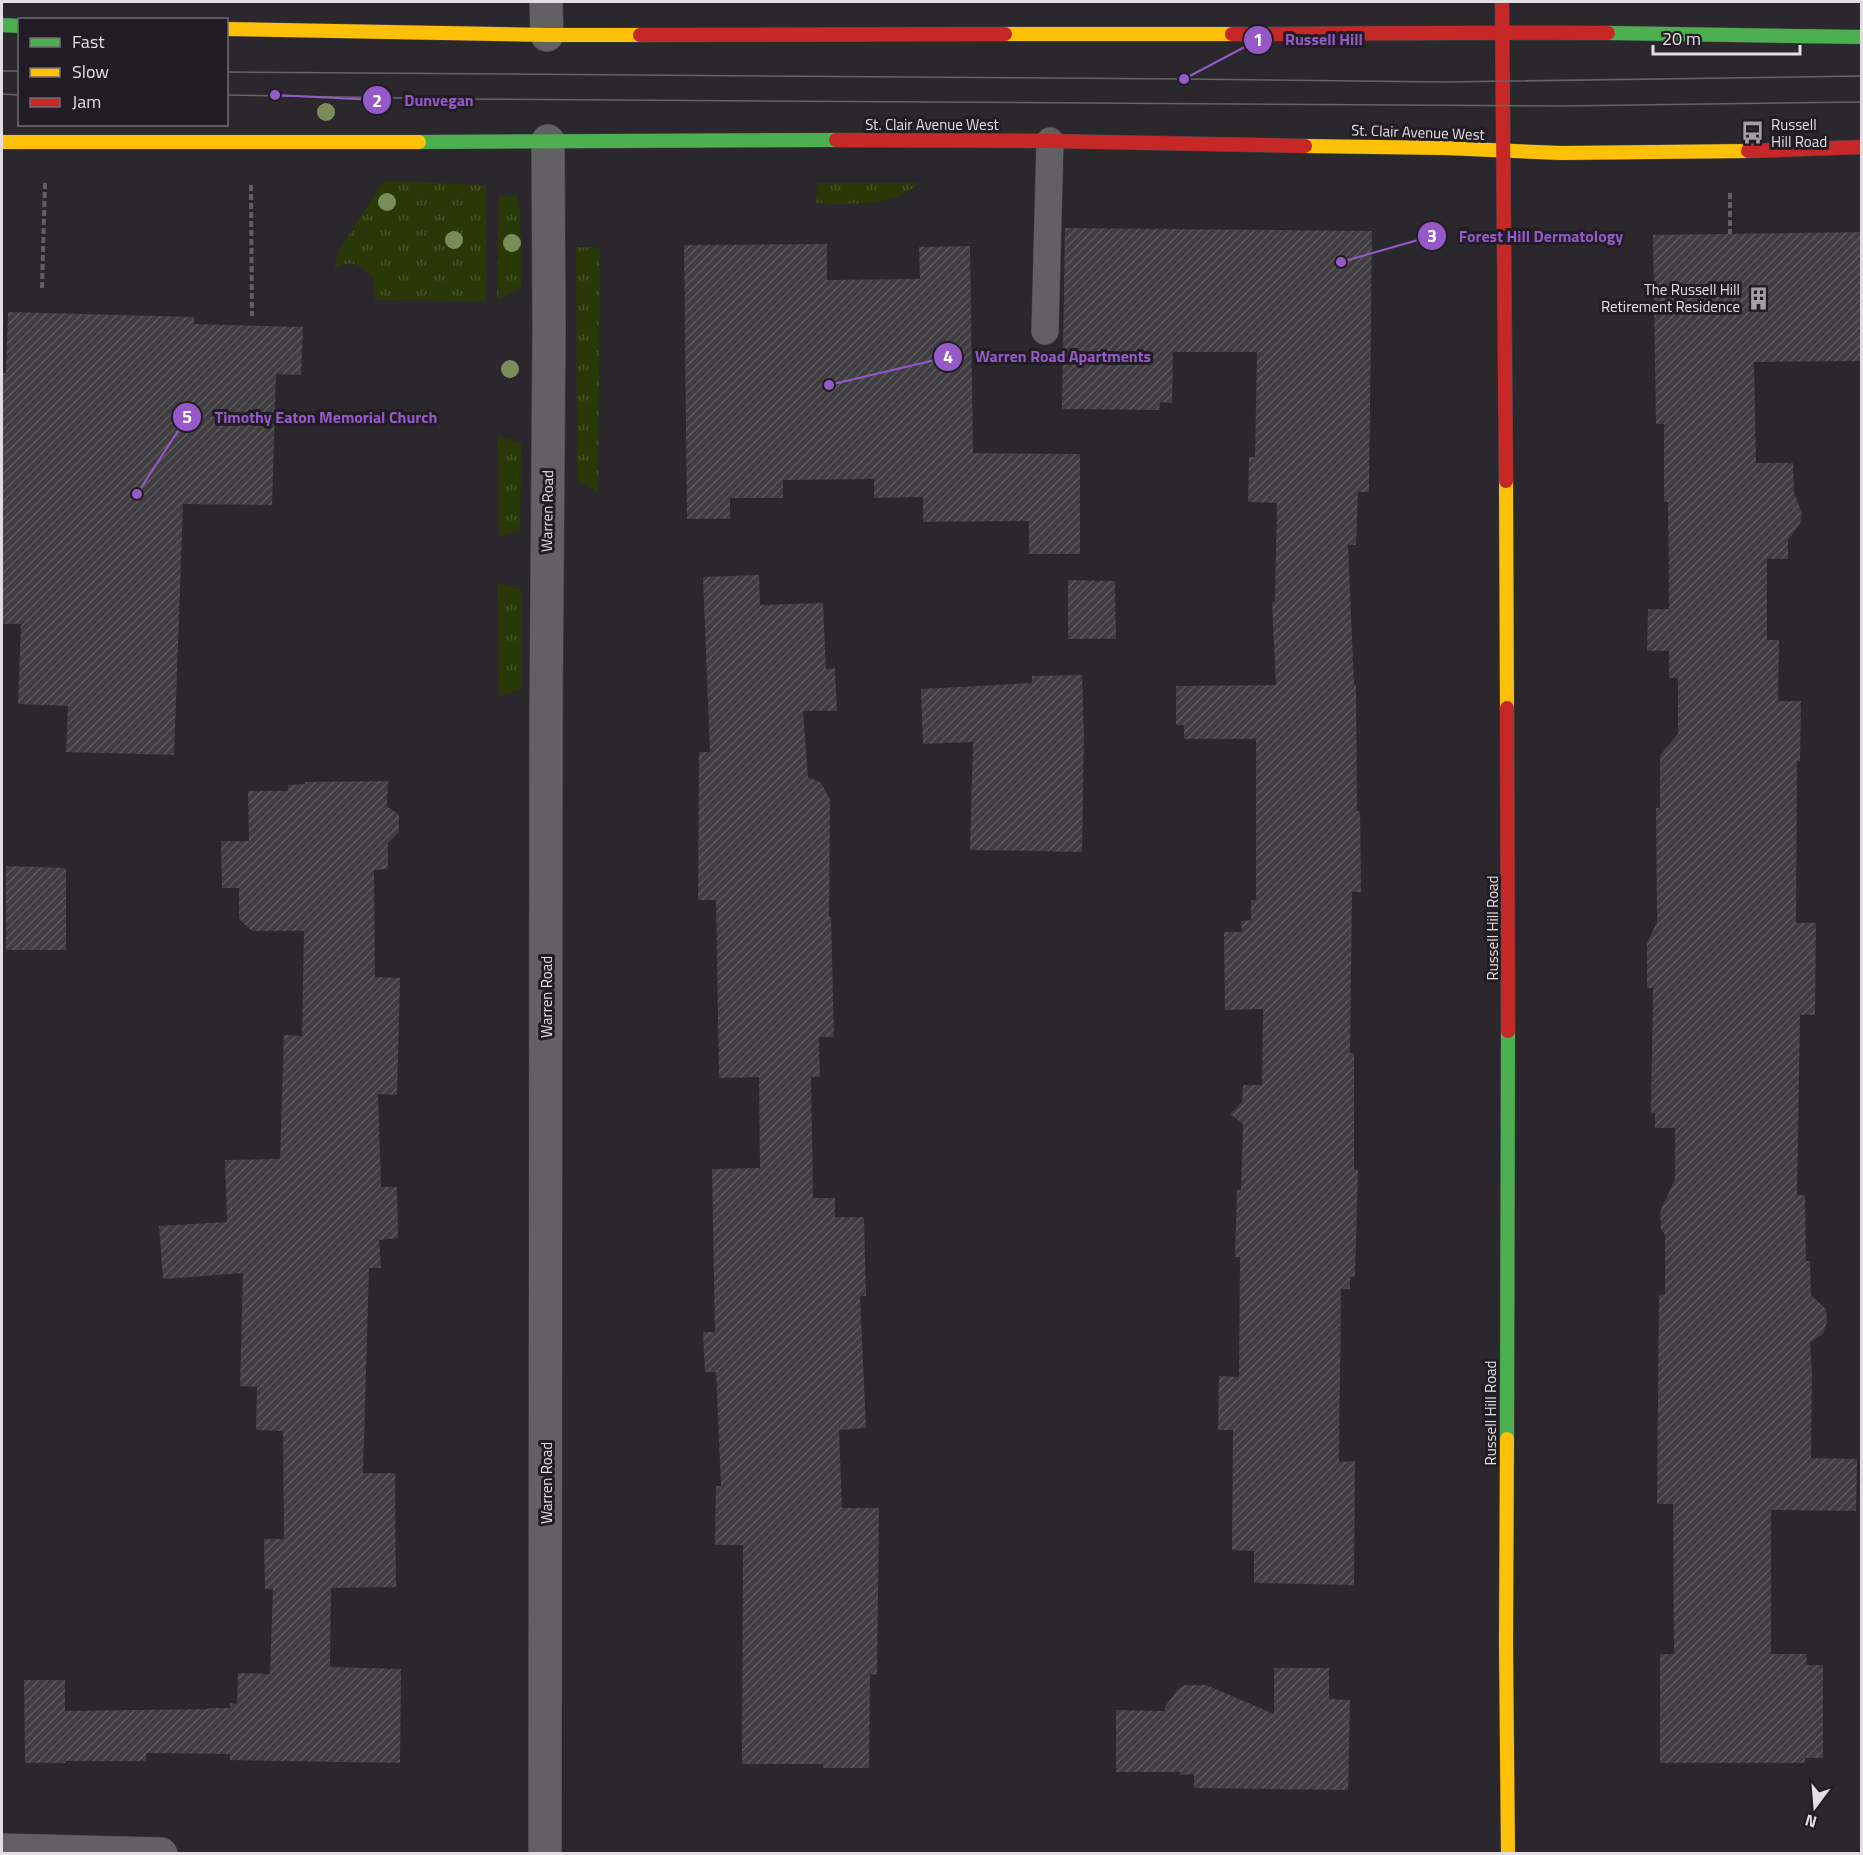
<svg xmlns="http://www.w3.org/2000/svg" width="1863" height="1855" viewBox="0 0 1863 1855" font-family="'Titillium Web',sans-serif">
	<defs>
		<pattern id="grass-tufts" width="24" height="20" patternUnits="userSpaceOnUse" patternTransform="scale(1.5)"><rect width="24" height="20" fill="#2a3807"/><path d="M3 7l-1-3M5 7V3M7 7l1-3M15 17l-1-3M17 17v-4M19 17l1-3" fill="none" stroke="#49542b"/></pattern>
		<pattern id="building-hatch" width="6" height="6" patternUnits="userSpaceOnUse" patternTransform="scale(1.5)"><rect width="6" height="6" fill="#403e41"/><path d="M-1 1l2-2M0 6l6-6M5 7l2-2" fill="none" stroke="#5b595c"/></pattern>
	</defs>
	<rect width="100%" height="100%" fill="#2b282d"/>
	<g fill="url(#grass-tufts)">
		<path d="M 386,181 L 486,185 L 486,301 L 375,300 L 374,278 C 361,265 351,258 334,269 L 339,251 L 380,186 Z"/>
		<path d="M 817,183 L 919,183 C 892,208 850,204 816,203 Z"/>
		<path d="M 499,195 L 517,196 L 520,211 L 521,288 L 497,300 Z"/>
		<path d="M 576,247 L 600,248 L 598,492 L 577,480 Z"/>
		<path d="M 498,436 L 521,443 L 520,530 L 499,537 Z"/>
		<path d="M 498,583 L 521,589 L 522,689 L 499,696 Z"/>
	</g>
	<g fill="url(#building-hatch)">
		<path d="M 1065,228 L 1372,231 L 1369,492 L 1358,492 L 1356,545 L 1348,545 L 1354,685 L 1356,685 L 1357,811 L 1360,811 L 1361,892 L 1352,892 L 1350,1053 L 1354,1053 L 1354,1169 L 1358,1170 L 1355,1276 L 1350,1277 L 1350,1289 L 1341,1289 L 1339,1462 L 1355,1461 L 1354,1585 L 1254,1583 L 1254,1551 L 1232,1550 L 1233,1430 L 1218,1430 L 1219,1376 L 1239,1377 L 1240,1257 L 1235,1257 L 1237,1190 L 1241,1190 L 1243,1124 L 1230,1114 L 1242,1102 L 1243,1085 L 1262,1085 L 1263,1009 L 1225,1010 L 1224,932 L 1242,932 L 1241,921 L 1251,920 L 1251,900 L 1256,900 L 1256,739 L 1184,739 L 1184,725 L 1176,725 L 1176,686 L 1276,685 L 1272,602 L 1275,602 L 1277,503 L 1248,502 L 1249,457 L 1255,457 L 1257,352 L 1173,352 L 1172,403 L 1160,402 L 1159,410 L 1062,409 Z"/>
		<path d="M 1862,232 L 1862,361 L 1754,362 L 1756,463 L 1793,463 L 1794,492 L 1802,514 L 1800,524 L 1788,540 L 1788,559 L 1767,559 L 1767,640 L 1779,640 L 1778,701 L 1801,701 L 1800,761 L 1797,761 L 1796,923 L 1816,923 L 1815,1015 L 1800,1015 L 1797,1195 L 1805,1195 L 1806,1261 L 1810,1261 L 1811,1295 L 1826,1309 L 1827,1322 L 1823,1334 L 1810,1342 L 1812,1372 L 1811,1458 L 1857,1459 L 1856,1511 L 1771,1510 L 1771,1654 L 1806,1654 L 1807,1665 L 1823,1665 L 1823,1758 L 1805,1758 L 1805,1763 L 1660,1763 L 1660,1654 L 1674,1654 L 1673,1504 L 1657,1504 L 1659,1295 L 1665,1294 L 1665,1235 L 1661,1229 L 1660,1212 L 1675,1179 L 1675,1128 L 1655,1128 L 1655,1113 L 1651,1113 L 1653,988 L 1647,988 L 1647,943 L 1657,922 L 1656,808 L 1660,808 L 1660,755 L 1678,734 L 1678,678 L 1669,678 L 1669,651 L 1647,651 L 1648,609 L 1669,609 L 1668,502 L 1664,502 L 1664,424 L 1656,424 L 1653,235 Z"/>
		<path d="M 827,244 L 827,280 L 920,279 L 919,247 L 970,246 L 973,453 L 1080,454 L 1080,554 L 1029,554 L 1029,521 L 923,522 L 923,497 L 874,498 L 874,479 L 783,480 L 783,498 L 730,498 L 730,519 L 687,519 L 684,245 Z"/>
		<path d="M 8,312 L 194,317 L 194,324 L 303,327 L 301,375 L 276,374 L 272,505 L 183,504 L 174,755 L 66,752 L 68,706 L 18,704 L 21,624 L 2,624 L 2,373 L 6,373 Z"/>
		<path d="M 759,575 L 760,605 L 823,603 L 826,669 L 835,668 L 837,711 L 803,711 L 808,777 L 821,783 L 830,799 L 829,917 L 831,917 L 834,1037 L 819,1037 L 820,1077 L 811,1077 L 813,1198 L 835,1198 L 835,1217 L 864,1217 L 866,1296 L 860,1296 L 866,1428 L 839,1430 L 842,1508 L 879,1508 L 877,1675 L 870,1674 L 869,1768 L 823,1768 L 823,1764 L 742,1764 L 743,1545 L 715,1545 L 716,1486 L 721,1486 L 716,1372 L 705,1372 L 703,1332 L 715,1332 L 712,1169 L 760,1168 L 759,1077 L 719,1078 L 716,900 L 698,900 L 699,752 L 710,752 L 703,577 Z"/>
		<path d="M 1068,580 L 1115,581 L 1116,639 L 1068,639 Z"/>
		<path d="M 1082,675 L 1084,733 L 1082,852 L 970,850 L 973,742 L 923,744 L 921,689 L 1032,683 L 1032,676 Z"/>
		<path d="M 388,781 L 387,806 L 399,815 L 399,832 L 388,843 L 388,869 L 374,870 L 375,977 L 400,978 L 397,1095 L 378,1094 L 381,1187 L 397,1187 L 398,1238 L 379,1240 L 381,1268 L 369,1268 L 363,1473 L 395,1473 L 396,1587 L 331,1588 L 330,1667 L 401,1669 L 400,1763 L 230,1760 L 230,1754 L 146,1753 L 146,1761 L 65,1761 L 65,1763 L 25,1763 L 24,1680 L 65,1680 L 65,1711 L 209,1709 L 209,1708 L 230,1708 L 230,1703 L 237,1704 L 238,1673 L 270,1674 L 273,1589 L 265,1589 L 264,1539 L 284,1539 L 283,1431 L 256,1430 L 257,1387 L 240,1386 L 243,1273 L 163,1279 L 159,1226 L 227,1222 L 225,1160 L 280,1159 L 284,1035 L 302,1036 L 304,931 L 252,931 L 239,919 L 239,888 L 222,888 L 221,841 L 249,841 L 248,791 L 288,791 L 288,785 L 305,784 L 305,782 Z"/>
		<path d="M 6,866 L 66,868 L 66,950 L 6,950 Z"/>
		<path d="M 1274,1668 L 1329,1668 L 1329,1699 L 1350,1700 L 1348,1790 L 1194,1788 L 1194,1774 L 1180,1775 L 1180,1772 L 1116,1772 L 1116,1710 L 1165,1711 L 1165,1707 L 1177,1690 L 1185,1685 L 1206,1685 L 1274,1714 Z"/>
	</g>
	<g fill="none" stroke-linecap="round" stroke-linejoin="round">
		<defs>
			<path id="lane" d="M 1045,331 L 1050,141"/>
			<g id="street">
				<path d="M 546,2 L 547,35"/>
				<path d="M 2,1850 L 161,1854"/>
				<path d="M 545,1854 L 546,714 L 549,330 L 548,141"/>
			</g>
			<g id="fast">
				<path d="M 2,25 L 20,26"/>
				<path d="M 1608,33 L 1862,37"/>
				<path d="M 419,142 L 836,140"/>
				<path d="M 1507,1439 L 1508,1031"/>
			</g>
			<g id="slow">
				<path d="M 226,29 L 547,35 L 640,35"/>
				<path d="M 1005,34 L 1232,34"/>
				<path d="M 2,142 L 419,142"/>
				<path d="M 1305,146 L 1445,148 L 1561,153 L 1748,151"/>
				<path d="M 1506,481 L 1507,708"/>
				<path d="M 1507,1439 L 1506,1644 L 1508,1854"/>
			</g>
			<g id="jam">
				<path d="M 1502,2 L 1506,481"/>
				<path d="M 1232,34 C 1357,34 1482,32 1608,33"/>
				<path d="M 640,35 L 1005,34"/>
				<path d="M 836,140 L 1050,141 L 1305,146"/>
				<path d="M 1748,151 L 1862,147"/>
				<path d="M 1507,708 L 1508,1031"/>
			</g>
		</defs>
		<use href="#lane" stroke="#454346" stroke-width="28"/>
		<use href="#street" stroke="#454346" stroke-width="34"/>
		<use href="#fast" stroke="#454346" stroke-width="15"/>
		<use href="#slow" stroke="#454346" stroke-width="15"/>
		<use href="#jam" stroke="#454346" stroke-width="15"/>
		<g stroke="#615f62" stroke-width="4" stroke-dasharray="6 3" stroke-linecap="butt">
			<path d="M 251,185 L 252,316"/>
			<path d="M 1730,193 L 1730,234"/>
			<path d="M 42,288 L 45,183"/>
		</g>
		<use href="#lane" stroke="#626063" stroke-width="27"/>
		<use href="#street" stroke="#626063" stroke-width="33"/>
		<use href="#fast" stroke="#4caf50" stroke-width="14"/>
		<use href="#slow" stroke="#ffc107" stroke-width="14"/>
		<use href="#jam" stroke="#c62828" stroke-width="14"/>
		<g stroke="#666468" stroke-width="1.5">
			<path d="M 2,71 L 20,71"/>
			<path d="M 226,72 L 1184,79 L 1446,82 L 1862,76"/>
			<path d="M 2,94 L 20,95"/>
			<path d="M 226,95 L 460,99 L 1560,106 L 1862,102"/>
		</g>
	</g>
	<g fill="#7b8c5b">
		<circle cx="326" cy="112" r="9"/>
		<circle cx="387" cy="202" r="9"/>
		<circle cx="454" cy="240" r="9"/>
		<circle cx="512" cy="243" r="9"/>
		<circle cx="510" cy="369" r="9"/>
	</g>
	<defs>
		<symbol id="bus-bare" viewBox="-9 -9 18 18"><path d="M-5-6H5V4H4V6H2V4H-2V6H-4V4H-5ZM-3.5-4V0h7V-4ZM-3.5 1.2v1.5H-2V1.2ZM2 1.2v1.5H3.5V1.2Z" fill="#a29fa4" stroke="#221d24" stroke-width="2.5" paint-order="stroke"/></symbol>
		<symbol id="building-bare" viewBox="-9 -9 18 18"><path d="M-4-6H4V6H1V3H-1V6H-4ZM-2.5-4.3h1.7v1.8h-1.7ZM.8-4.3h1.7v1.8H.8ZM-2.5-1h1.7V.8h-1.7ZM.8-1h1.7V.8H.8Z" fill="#a29fa4" stroke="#221d24" stroke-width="2.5" paint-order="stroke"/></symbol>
	</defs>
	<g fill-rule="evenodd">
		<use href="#bus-bare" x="1736" y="116" width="33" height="33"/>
		<use href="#building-bare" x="1742" y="282" width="33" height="33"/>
	</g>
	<g text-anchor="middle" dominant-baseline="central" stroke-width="6" stroke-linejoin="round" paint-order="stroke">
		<g font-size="15" fill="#e2dfe4" stroke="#221d24">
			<text x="932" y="124">St. Clair Avenue West</text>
			<text transform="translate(1418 132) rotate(2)">St. Clair Avenue West</text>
			<text transform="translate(547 511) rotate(-89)">Warren Road</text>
			<text transform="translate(1492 928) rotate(-90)">Russell Hill Road</text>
			<text transform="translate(546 997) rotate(-90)">Warren Road</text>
			<text transform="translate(1490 1413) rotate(-90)">Russell Hill Road</text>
			<text transform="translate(546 1483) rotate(-90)">Warren Road</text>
		</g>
		<g font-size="15" fill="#e2dfe4" stroke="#221d24" text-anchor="start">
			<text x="1771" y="124">Russell<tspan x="1771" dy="17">Hill Road</tspan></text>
			<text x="1740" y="289" text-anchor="end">The Russell Hill<tspan x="1740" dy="17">Retirement Residence</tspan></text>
		</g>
	</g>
	<path fill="none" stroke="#9559c8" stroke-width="2" d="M1184 79L1258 40M275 95L377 100M1341 262L1432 236M829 385L948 357M137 494L187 417"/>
	<g fill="#9559c8" stroke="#221d24" stroke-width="2">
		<circle cx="1184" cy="79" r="6"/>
		<circle cx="275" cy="95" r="6"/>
		<circle cx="1341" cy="262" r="6"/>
		<circle cx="829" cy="385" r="6"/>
		<circle cx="137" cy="494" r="6"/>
		<circle cx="1258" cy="40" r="15"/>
		<circle cx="377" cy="100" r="15"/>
		<circle cx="1432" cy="236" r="15"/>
		<circle cx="948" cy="357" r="15"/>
		<circle cx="187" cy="417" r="15"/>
	</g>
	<g font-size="18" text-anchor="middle" font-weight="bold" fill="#fff">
		<text x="1258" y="46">1</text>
		<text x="377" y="107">2</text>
		<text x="1432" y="242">3</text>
		<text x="948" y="363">4</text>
		<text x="187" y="423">5</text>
	</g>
	<g font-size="16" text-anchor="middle" font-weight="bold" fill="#9559c8" stroke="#221d24" stroke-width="6" stroke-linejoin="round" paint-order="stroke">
		<text x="1324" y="45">Russell Hill</text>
		<text x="439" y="106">Dunvegan</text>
		<text x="1541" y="242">Forest Hill Dermatology</text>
		<text x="1063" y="362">Warren Road Apartments</text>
		<text x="326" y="423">Timothy Eaton Memorial Church</text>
	</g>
	<rect width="1863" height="1855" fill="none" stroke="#e2dfe4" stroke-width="6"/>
	<rect x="18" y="18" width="210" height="108" fill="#221d24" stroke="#6f6b71" stroke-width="1.5"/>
	<rect x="30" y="38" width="30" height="9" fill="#4caf50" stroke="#6f6b71" stroke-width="1.5"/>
	<text x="72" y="48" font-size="18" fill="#e2dfe4">Fast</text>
	<rect x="30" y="68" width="30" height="9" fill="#ffc107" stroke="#6f6b71" stroke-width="1.5"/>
	<text x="72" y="78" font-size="18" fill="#e2dfe4">Slow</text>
	<rect x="30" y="98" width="30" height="9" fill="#c62828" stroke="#6f6b71" stroke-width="1.5"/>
	<text x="72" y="108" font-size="18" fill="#e2dfe4">Jam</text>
	<g transform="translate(1815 1807) rotate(196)" stroke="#221d24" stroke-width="4.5" paint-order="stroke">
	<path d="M0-4.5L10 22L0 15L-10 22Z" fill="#e2dfe4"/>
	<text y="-9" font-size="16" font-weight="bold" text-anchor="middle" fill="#e2dfe4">N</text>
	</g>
	<path d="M1653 45v9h147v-9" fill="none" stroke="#e2dfe4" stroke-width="3"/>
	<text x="1662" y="45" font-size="18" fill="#e2dfe4" stroke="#221d24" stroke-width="4.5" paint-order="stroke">20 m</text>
</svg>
